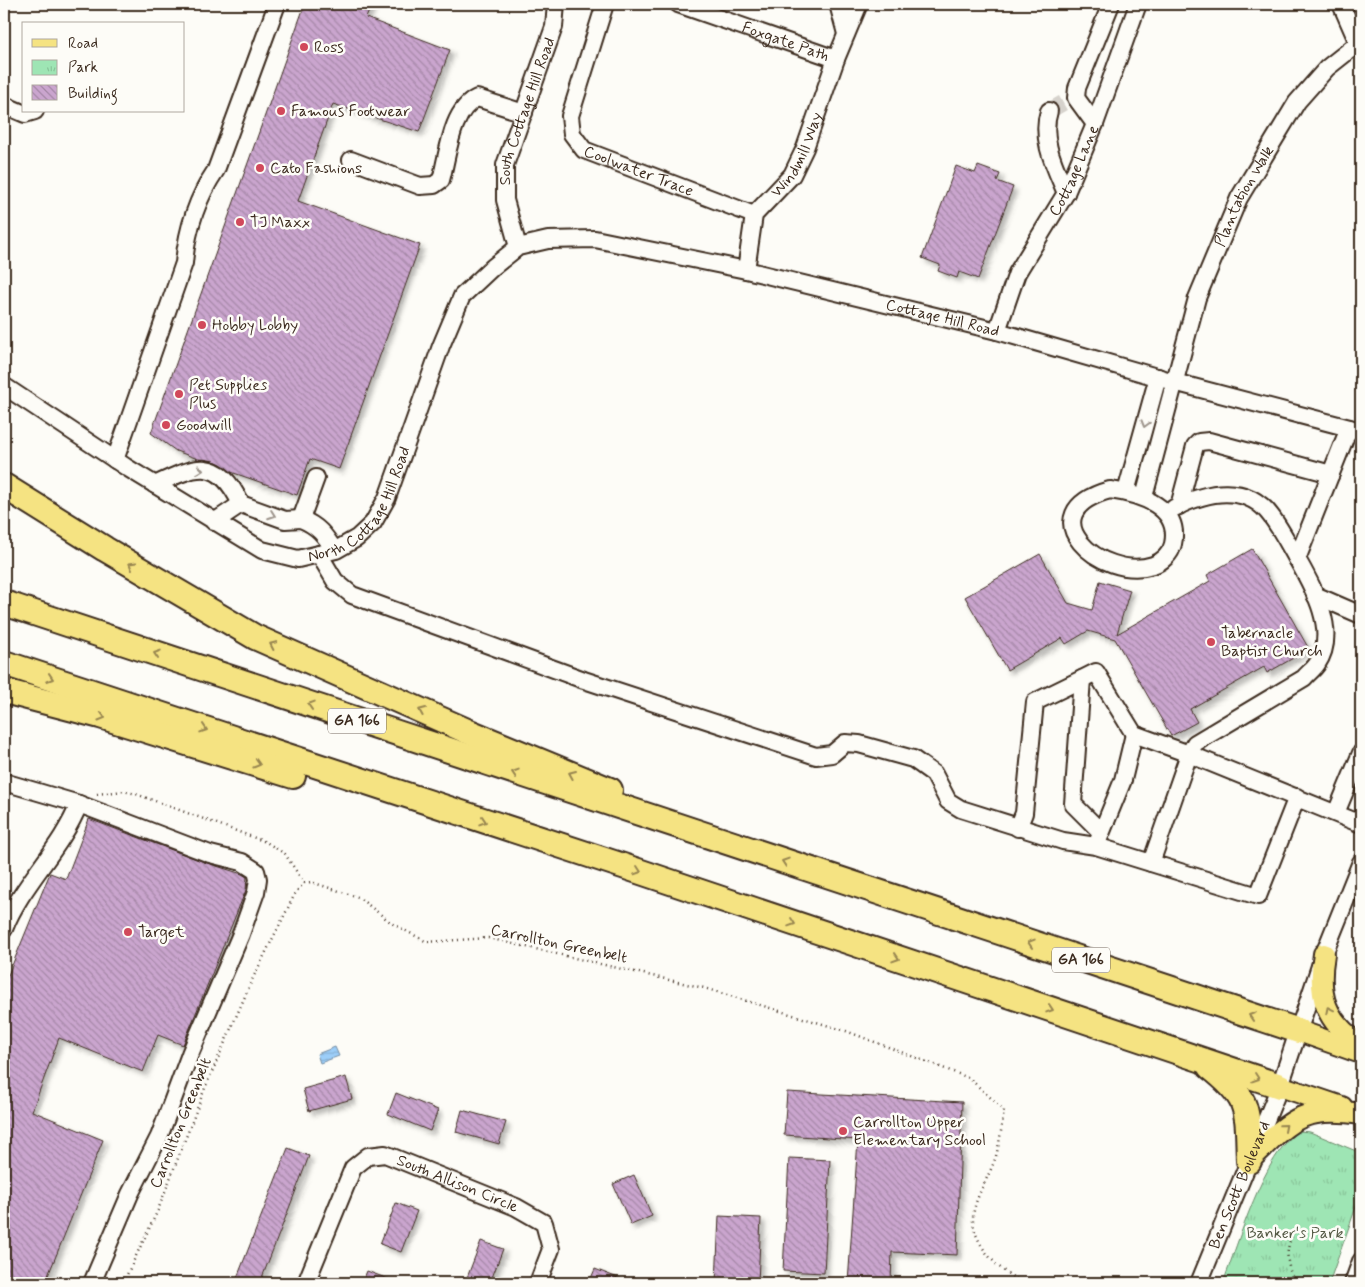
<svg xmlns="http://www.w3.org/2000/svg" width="1365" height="1287" viewBox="0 0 1365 1287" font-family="Mynerve,sans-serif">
	<defs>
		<pattern id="park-tufts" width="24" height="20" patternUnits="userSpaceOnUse" patternTransform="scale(1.25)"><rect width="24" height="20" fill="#9ee5b4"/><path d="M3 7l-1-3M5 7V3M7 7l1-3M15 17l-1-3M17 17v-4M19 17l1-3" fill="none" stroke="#89c59a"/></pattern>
		<pattern id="water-rules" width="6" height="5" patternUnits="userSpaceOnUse" patternTransform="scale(1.25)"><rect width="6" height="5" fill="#9ccef9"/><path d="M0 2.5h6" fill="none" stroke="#87b1d5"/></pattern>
		<pattern id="building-back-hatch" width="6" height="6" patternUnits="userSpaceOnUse" patternTransform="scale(1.25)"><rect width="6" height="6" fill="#caa5ce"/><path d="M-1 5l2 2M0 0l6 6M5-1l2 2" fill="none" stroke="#a587a7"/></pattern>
		<filter id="shadow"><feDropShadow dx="4" dy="4" stdDeviation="2.5" flood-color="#0004"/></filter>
	</defs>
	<rect width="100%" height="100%" fill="#fdfcf7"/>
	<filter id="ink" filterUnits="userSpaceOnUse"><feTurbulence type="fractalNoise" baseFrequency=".02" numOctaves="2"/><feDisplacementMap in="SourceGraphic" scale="10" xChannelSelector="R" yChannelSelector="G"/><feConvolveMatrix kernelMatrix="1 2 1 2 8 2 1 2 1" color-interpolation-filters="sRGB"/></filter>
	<g filter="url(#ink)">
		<path fill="url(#park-tufts)" stroke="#6c8869" d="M 1299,1131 L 1310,1132 L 1361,1153 L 1361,1193 L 1329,1283 L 1223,1283 C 1238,1244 1264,1153 1299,1131 Z"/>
		<path fill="url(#water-rules)" stroke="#758ca1" d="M 335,1047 L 339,1056 L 320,1063 L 317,1054 Z"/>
		<g fill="url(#building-back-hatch)" stroke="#3b2a1e" filter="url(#shadow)">
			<path d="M 305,4 L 372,4 L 366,18 L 450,50 L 419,132 L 333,104 L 298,201 L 420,245 L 339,469 L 310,459 L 297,495 L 231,472 L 217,462 L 198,459 L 176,451 L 151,433 Z"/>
			<path d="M 956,166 L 975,173 L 978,166 L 1000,174 L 997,181 L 1013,187 L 978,279 L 959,272 L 957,278 L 938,271 L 940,265 L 922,258 Z"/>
			<path d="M 1252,549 L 1309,649 L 1267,673 L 1264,667 L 1190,709 L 1197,722 L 1171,736 L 1115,639 L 1088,631 L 1066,644 L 1062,638 L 1007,670 L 965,597 L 1040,554 L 1068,603 L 1092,610 L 1100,581 L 1130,590 L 1117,634 L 1210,581 L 1207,575 Z"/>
			<path d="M 89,819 L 207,863 L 242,874 L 247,877 L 246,890 L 183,1045 L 158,1035 L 143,1072 L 59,1038 L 32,1111 L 103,1140 L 45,1283 L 4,1283 L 4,985 L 50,873 L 66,879 Z"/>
			<path d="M 346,1077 L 352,1099 L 309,1111 L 303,1089 Z"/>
			<path d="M 787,1092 L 962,1102 L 957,1255 L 892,1252 L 891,1283 L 848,1283 L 858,1140 L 784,1135 Z"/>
			<path d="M 396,1093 L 438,1110 L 430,1131 L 388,1114 Z"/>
			<path d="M 462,1110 L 506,1122 L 499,1144 L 456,1132 Z"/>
			<path d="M 288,1148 L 309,1156 L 293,1198 L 260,1283 L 235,1283 Z"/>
			<path d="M 789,1158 L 830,1160 L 824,1273 L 783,1271 Z"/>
			<path d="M 634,1175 L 652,1216 L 631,1225 L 613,1184 Z"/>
			<path d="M 396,1203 L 417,1211 L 401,1252 L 380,1244 Z"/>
			<path d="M 719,1216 L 761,1218 L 758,1283 L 716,1283 Z"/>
			<path d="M 481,1241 L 503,1249 L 490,1283 L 465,1283 Z"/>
			<path d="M 595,1269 L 628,1282 L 628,1283 L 589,1283 Z"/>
			<path d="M 367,1271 L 396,1282 L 396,1283 L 362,1283 Z"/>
		</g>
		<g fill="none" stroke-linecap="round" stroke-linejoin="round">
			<path stroke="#d6d2cc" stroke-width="16" stroke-dasharray="16 8" stroke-linecap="butt" d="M 1049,111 L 1063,103"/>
			<defs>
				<g id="minor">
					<path id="s1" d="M 605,4 L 570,116 L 572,134 L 584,150 L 754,215"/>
					<path id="s2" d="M 678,4 L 836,59"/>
					<path d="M 838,4 L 846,34"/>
					<path d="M 1341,4 L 1358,43"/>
					<path d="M 4,105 L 25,114 L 35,111"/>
					<path d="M 1049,111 C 1040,139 1055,167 1066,193"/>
					<path d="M 1095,124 L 1076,98 L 1077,88 L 1111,4"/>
					<path d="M 351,160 L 420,186 L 434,185 L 441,180 C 448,155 451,110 477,98 L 524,113"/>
					<path id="s3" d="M 518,247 L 505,200 L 505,165 L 554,27 L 556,4"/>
					<path id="s4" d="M 746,270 L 754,215 L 792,175 L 805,148 L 836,59 L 859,4"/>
					<path id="s5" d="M 997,331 L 1017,273 L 1066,193 L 1095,124 L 1138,4"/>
					<path id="s6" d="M 4,386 L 126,467 L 262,550 L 298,559 L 319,554 L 336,550 L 357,538 L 373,523 L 387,498 L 441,346 L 462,296 L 493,267 L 518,247 L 548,240 L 595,239 L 746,270 L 997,331 L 1174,382 L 1361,431"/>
					<path d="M 115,460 L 184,263 C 187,230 197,198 216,170 L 277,4"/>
					<path d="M 316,478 L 301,519 C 318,526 325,535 334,550"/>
					<path d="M 155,485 C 197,465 218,456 241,504"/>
					<path d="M 1110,490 C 1140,494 1181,507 1173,544 C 1171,554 1162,562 1153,565 C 1101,582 1026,513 1110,490 Z"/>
					<path d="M 1126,492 L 1158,377"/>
					<path id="s7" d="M 1144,497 L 1197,298 L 1239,198 L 1297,102 L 1327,68 L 1361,41"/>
					<path d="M 1179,506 L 1195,446 L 1199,442 L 1209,441 L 1331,474"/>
					<path d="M 1174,508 C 1206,492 1246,482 1271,516 C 1281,529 1289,545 1297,559"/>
					<path d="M 214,522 L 241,504 L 285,520 L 301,519"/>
					<path d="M 319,554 L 335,581 L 352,595 L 584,680 L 816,756 L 832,754 L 845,743 L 859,744 L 913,759 L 934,774 L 948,801 L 961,809 L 1063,841 L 1096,846 L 1123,780 L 1134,734"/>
					<path d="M 1315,595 L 1361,615"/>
					<path d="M 1082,679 L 1096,672 L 1134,734 L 1189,754 L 1361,824"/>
					<path d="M 4,782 L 79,804 C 61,850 22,883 4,929"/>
					<path d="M 1297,797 L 1258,896 L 1151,863 L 1189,754 L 1195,743 L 1304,678 C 1308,673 1314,669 1317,664 C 1339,632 1313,587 1297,559 L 1349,428"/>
					<path d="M 79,804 L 210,854 L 242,862 L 256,871 L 258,879 L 256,892 L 241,934 L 190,1054 L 159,1137 L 130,1194 L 92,1283"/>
					<path d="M 1336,813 L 1361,753"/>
					<path d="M 1018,828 L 1024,813 L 1035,702 L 1082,679 L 1073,804 L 1101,832"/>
					<path d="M 1096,846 L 1151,863"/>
					<path id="s8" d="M 306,1283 L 353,1168 L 368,1156 L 385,1154 L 516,1207 L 544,1223 L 551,1249 L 538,1283"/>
					<path id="s9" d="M 1199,1283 L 1280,1086 L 1324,954 L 1361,862"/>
					<path d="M 1353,1283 L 1361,1261"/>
				</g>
				<g id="major">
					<path d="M 1324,954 C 1317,995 1325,1022 1361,1045"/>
					<path d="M 1299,1031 L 1361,1053"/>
					<path d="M 1280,1086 L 1342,1107"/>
					<path d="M 1249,1161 C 1290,1121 1300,1105 1361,1114"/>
				</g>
				<g id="highway">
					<path d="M 4,486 L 105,549 L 255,637 L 467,731 L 610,790"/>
					<path d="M 4,603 L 1299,1031"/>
					<path d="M 4,663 L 623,866 L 1280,1086"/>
					<path d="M 4,691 L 100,716 L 293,776"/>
					<path d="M 1210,1067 C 1252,1100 1247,1110 1249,1161"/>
				</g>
			</defs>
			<use href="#minor" stroke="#3b2a1e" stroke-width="20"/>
			<use href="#major" stroke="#3b2a1e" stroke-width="24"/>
			<use href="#highway" stroke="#3b2a1e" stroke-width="28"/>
			<g stroke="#3b2a1e" stroke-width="2.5" stroke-dasharray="1 4" stroke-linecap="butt">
				<path d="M 97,794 L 124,791 L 136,794 L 266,842 L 285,854 L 304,883"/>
				<path d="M 1294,1232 C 1284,1251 1287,1263 1294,1283"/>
				<path d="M 123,1283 L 158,1210 L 205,1088 L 253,978 L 296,892 L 304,883 L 311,882 L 358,897 L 393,924 L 427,942 L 488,938 L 704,988 L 846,1031 L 969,1078 L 1004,1110 C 1002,1125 1000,1141 996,1156 C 990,1177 972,1199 973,1222 C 976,1248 1002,1275 1026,1283"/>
			</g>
			<use href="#minor" stroke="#fdfcf7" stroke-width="16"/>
			<use href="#major" stroke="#f5e382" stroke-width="20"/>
			<use href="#highway" stroke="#f5e382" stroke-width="24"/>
		</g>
		<defs><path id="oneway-chevron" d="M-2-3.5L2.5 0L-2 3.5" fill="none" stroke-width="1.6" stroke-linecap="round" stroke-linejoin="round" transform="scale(1.25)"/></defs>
		<g stroke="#9c938a">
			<use href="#oneway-chevron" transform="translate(1145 424) rotate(106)"/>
			<use href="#oneway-chevron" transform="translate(200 470) rotate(7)"/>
			<use href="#oneway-chevron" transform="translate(272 515) rotate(20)"/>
		</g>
		<g stroke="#988650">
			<use href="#oneway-chevron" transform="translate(132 565) rotate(-150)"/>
			<use href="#oneway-chevron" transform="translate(273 645) rotate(-155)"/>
			<use href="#oneway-chevron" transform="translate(157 654) rotate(-162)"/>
			<use href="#oneway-chevron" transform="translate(50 678) rotate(18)"/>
			<use href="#oneway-chevron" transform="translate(311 705) rotate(-162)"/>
			<use href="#oneway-chevron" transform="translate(422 711) rotate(-157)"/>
			<use href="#oneway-chevron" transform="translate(102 717) rotate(16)"/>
			<use href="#oneway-chevron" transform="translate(204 729) rotate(18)"/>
			<use href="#oneway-chevron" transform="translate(257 764) rotate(17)"/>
			<use href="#oneway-chevron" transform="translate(515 773) rotate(-162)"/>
			<use href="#oneway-chevron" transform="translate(572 774) rotate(-157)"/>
			<use href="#oneway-chevron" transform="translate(483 821) rotate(18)"/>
			<use href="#oneway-chevron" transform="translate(785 862) rotate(-162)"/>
			<use href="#oneway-chevron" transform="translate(638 871) rotate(19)"/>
			<use href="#oneway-chevron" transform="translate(792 923) rotate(19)"/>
			<use href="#oneway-chevron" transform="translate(1031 943) rotate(-162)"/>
			<use href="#oneway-chevron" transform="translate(896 958) rotate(18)"/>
			<use href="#oneway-chevron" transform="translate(1050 1009) rotate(18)"/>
			<use href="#oneway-chevron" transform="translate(1329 1010) rotate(-116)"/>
			<use href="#oneway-chevron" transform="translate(1252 1016) rotate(-162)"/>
			<use href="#oneway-chevron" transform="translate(1256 1078) rotate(19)"/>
			<use href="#oneway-chevron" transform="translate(1284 1127) rotate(-41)"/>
		</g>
	</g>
	<g fill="#d1495b" stroke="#fdfcf7" stroke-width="2">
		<circle cx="304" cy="47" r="5"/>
		<circle cx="281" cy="111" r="5"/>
		<circle cx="260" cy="168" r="5"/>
		<circle cx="240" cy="222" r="5"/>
		<circle cx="202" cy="325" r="5"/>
		<circle cx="179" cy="394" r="5"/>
		<circle cx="166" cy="425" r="5"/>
		<circle cx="1211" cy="642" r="5"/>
		<circle cx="128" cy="932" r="5"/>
		<circle cx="843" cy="1131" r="5"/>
	</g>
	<g text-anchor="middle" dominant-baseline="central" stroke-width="5" stroke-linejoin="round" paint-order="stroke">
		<g fill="#fdfcf7" stroke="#75695f" stroke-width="1">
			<rect x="328" y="708.5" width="58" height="25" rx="4"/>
			<rect x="1052" y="947.5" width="58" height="25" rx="4"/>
		</g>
		<g font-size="15" font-weight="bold" fill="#3b2a1e">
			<text x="357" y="721">GA 166</text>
			<text x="1081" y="960">GA 166</text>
		</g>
		<g font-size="16" fill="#3b2a1e" stroke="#fdfcf7">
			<text stroke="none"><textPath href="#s2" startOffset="114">Foxgate Path</textPath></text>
			<text stroke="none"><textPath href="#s3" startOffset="141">South Cottage Hill Road</textPath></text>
			<text stroke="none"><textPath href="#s4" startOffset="131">Windmill Way</textPath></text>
			<text stroke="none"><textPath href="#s1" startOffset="214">Coolwater Trace</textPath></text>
			<text stroke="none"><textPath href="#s5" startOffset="179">Cottage Lane</textPath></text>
			<text stroke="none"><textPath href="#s7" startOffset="318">Plantation Walk</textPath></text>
			<text stroke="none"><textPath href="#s6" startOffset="1181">Cottage Hill Road</textPath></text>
			<text stroke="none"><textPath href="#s6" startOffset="432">North Cottage Hill Road</textPath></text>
			<text transform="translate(559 944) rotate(12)">Carrollton Greenbelt</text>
			<text transform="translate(181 1123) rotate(-68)">Carrollton Greenbelt</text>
			<text stroke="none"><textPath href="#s8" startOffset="239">South Allison Circle</textPath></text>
			<text stroke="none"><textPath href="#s9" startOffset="106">Ben Scott Boulevard</textPath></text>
		</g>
		<g font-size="16" fill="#3b2a1e" stroke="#fdfcf7" text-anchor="start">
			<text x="314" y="47">Ross</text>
			<text x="291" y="111">Famous Footwear</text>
			<text x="270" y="168">Cato Fashions</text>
			<text x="250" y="222">TJ Maxx</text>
			<text x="212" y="325">Hobby Lobby</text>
			<text x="189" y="385">Pet Supplies<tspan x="189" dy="18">Plus</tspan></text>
			<text x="176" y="425">Goodwill</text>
			<text x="1221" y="633">Tabernacle<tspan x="1221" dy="18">Baptist Church</tspan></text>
			<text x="138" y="932">Target</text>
			<text x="853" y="1122">Carrollton Upper<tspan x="853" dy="18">Elementary School</tspan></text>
		</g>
		<g font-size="16" fill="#545944" stroke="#fdfcf7">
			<text x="1295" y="1233">Banker's Park</text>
		</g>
	</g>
	<rect width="1365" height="1287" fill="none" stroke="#fdfcf7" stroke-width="20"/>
	<rect x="10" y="10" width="1345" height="1267" fill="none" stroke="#3b2a1e" stroke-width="2" filter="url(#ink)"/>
	<rect x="22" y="22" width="162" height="90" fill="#fdfcf7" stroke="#afa8a0"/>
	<rect x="32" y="39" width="25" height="8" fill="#f5e382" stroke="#afa8a0"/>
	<text x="68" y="48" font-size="15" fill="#3b2a1e">Road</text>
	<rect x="32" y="60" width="25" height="15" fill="url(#park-tufts)" stroke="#afa8a0"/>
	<text x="68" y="72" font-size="15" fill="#3b2a1e">Park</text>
	<rect x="32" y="85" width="25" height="15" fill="url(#building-back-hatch)" stroke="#afa8a0"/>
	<text x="68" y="98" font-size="15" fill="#3b2a1e">Building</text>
</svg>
